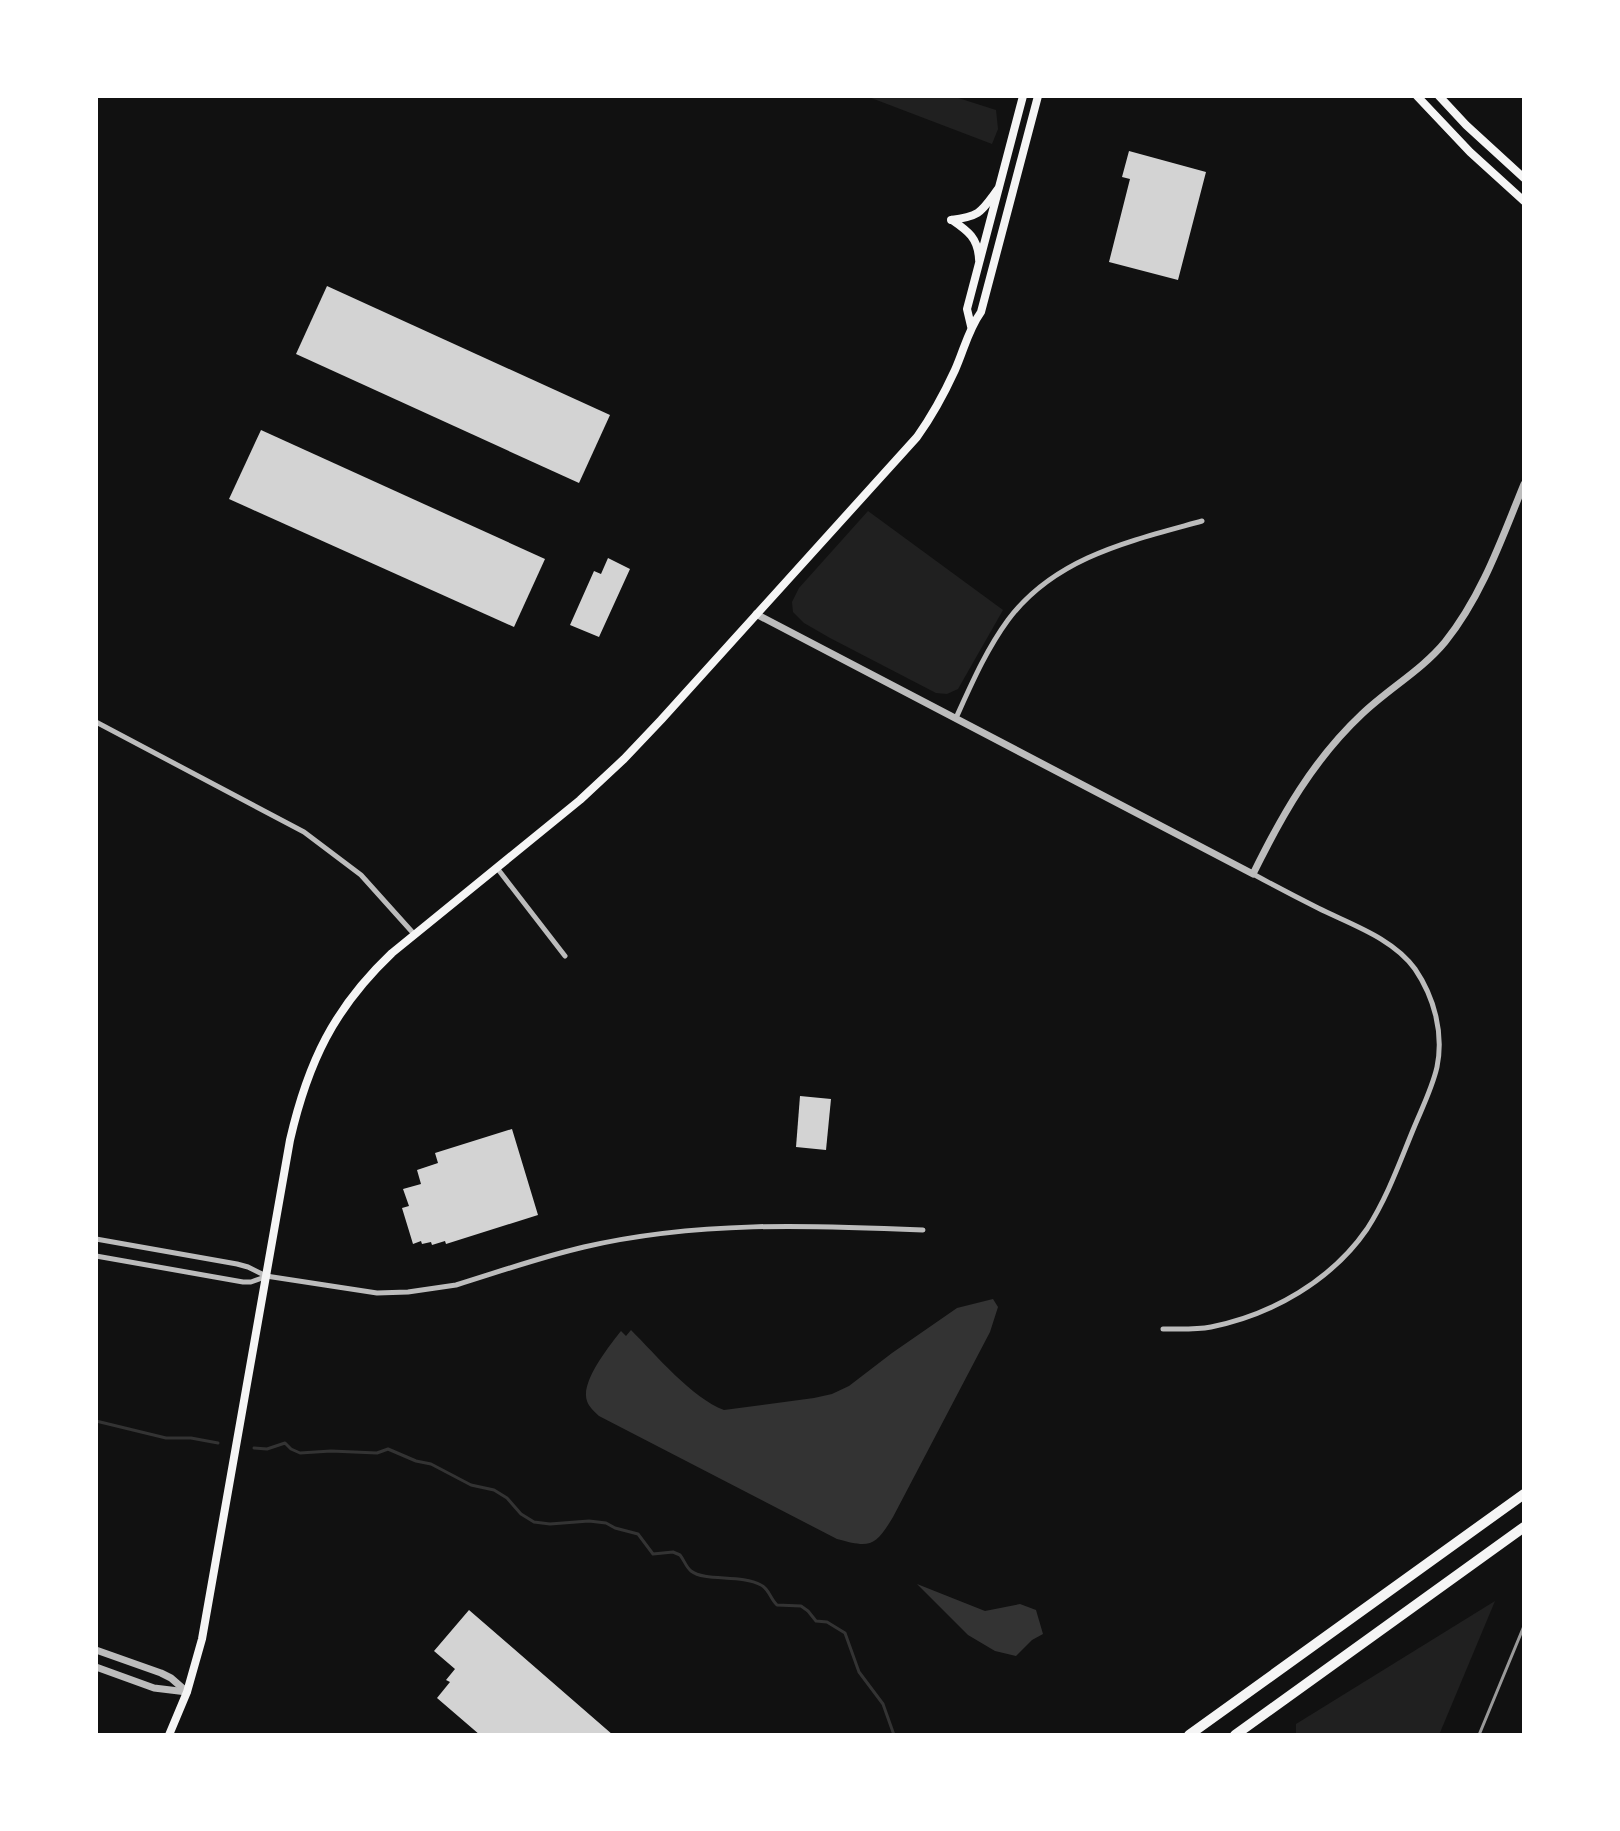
<svg xmlns="http://www.w3.org/2000/svg" width="1620" height="1831" viewBox="0 0 1620 1831" font-family="Lato,sans-serif">
	<rect width="100%" height="100%" fill="#111"/>
	<g fill="#202020">
		<path d="M 866,96 L 952,96 L 996,110 L 998,129 L 992,144 Z"/>
		<path d="M 868,511 L 1003,610 L 958,689 L 947,694 L 936,693 L 830,638 L 804,623 L 793,612 L 792,602 L 799,588 Z"/>
		<path d="M 1495,1601 L 1439,1735 L 1296,1735 L 1296,1724 Z"/>
	</g>
	<g fill="#333">
		<path d="M 993,1299 L 998,1307 L 990,1332 L 893,1517 C 875,1547 870,1548 837,1539 L 599,1416 C 594,1411 589,1407 587,1401 C 580,1382 610,1345 621,1331 L 626,1336 L 631,1330 C 656,1355 692,1398 724,1410 L 814,1398 L 832,1394 L 849,1386 L 892,1353 L 957,1308 Z"/>
		<path d="M 917,1584 L 985,1611 L 1020,1604 L 1036,1610 L 1043,1634 L 1032,1640 L 1016,1656 L 995,1651 L 968,1635 Z"/>
	</g>
	<g fill="none" stroke-linecap="round" stroke-linejoin="round">
		<g stroke="#333" stroke-width="3">
			<path d="M 96,1421 L 166,1438 L 191,1438 L 218,1443"/>
			<path d="M 254,1448 L 267,1449 L 285,1443 L 291,1449 L 300,1453 L 331,1451 L 377,1453 L 388,1449 L 416,1461 L 431,1464 L 471,1485 L 494,1490 L 507,1498 L 521,1514 L 534,1522 L 550,1524 L 589,1521 L 606,1523 L 615,1528 L 638,1534 L 653,1554 L 673,1552 L 680,1555 C 684,1560 686,1567 691,1571 C 705,1582 741,1574 761,1585 C 769,1589 770,1598 777,1605 L 801,1606 L 808,1611 L 816,1621 L 827,1622 L 845,1633 L 859,1672 L 883,1704 L 894,1735"/>
		</g>
	</g>
	<g fill="#d3d3d3">
		<path d="M 1129,151 L 1206,172 L 1178,280 L 1109,262 L 1130,179 L 1122,177 Z"/>
		<path d="M 327,286 L 610,415 L 579,483 L 296,354 Z"/>
		<path d="M 261,430 L 545,559 L 514,627 L 229,499 Z"/>
		<path d="M 608,558 L 630,569 L 599,637 L 570,625 L 594,571 L 601,574 Z"/>
		<path d="M 800,1096 L 831,1099 L 826,1150 L 796,1147 Z"/>
		<path d="M 512,1129 L 538,1215 L 446,1244 L 445,1241 L 432,1245 L 431,1242 L 422,1244 L 421,1241 L 413,1244 L 402,1208 L 409,1206 L 403,1189 L 421,1184 L 417,1170 L 438,1163 L 435,1153 Z"/>
		<path d="M 469,1610 L 613,1735 L 480,1735 L 437,1698 L 450,1682 L 446,1680 L 455,1669 L 434,1651 Z"/>
	</g>
	<g fill="none" stroke-linecap="round" stroke-linejoin="round">
		<g stroke="#bcbcbc" stroke-width="5">
			<path d="M 956,718 C 971,685 986,650 1008,620 C 1055,557 1130,541 1202,521"/>
			<path d="M 96,722 L 304,832 L 361,875 L 414,934"/>
			<path d="M 497,868 L 565,956"/>
			<path d="M 96,1239 L 237,1264 L 248,1267 L 266,1276 L 377,1293 L 408,1292 L 456,1285 C 498,1272 541,1257 584,1247 C 696,1221 810,1225 923,1230"/>
			<path d="M 96,1256 L 243,1282 L 251,1282 L 265,1277"/>
			<path d="M 1163,1329 C 1179,1329 1195,1330 1211,1327 C 1272,1315 1332,1280 1367,1229 C 1387,1198 1399,1164 1413,1130 C 1421,1110 1432,1089 1437,1067 C 1444,1033 1434,997 1415,969 C 1393,938 1350,924 1318,908 C 1296,897 1275,886 1253,874"/>
		</g>
		<g stroke="#bcbcbc" stroke-width="7">
			<path d="M 756,614 L 1253,874 C 1282,815 1313,760 1362,714 C 1388,689 1422,670 1445,642 C 1482,596 1502,538 1524,484"/>
			<path d="M 96,1650 L 161,1673 L 171,1678 L 187,1692"/>
			<path d="M 96,1667 L 154,1688 L 187,1692"/>
		</g>
		<g stroke="#f5f5f5" stroke-width="8">
			<path d="M 1417,96 L 1470,152 L 1524,201"/>
			<path d="M 1439,96 L 1466,125 L 1524,178"/>
			<path d="M 951,220 C 981,216 981,212 998,189"/>
			<path d="M 952,220 C 968,231 978,238 979,259"/>
			<path d="M 971,326 L 967,309 L 1023,96"/>
			<path d="M 169,1735 L 187,1692 L 202,1639 L 290,1140 C 308,1062 334,1008 392,953 L 580,800 L 624,759 L 661,720 L 917,437 C 932,416 944,394 955,370 C 964,350 968,330 981,312 L 1038,96"/>
		</g>
		<g stroke="#f5f5f5" stroke-width="10">
			<path d="M 1189,1735 L 1524,1494"/>
			<path d="M 1235,1735 L 1524,1527"/>
		</g>
		<path stroke="#9a9a9a" stroke-width="3" d="M 1479,1735 L 1524,1626"/>
	</g>
	<rect width="1620" height="1831" fill="none" stroke="#ffffff" stroke-width="196"/>
</svg>
